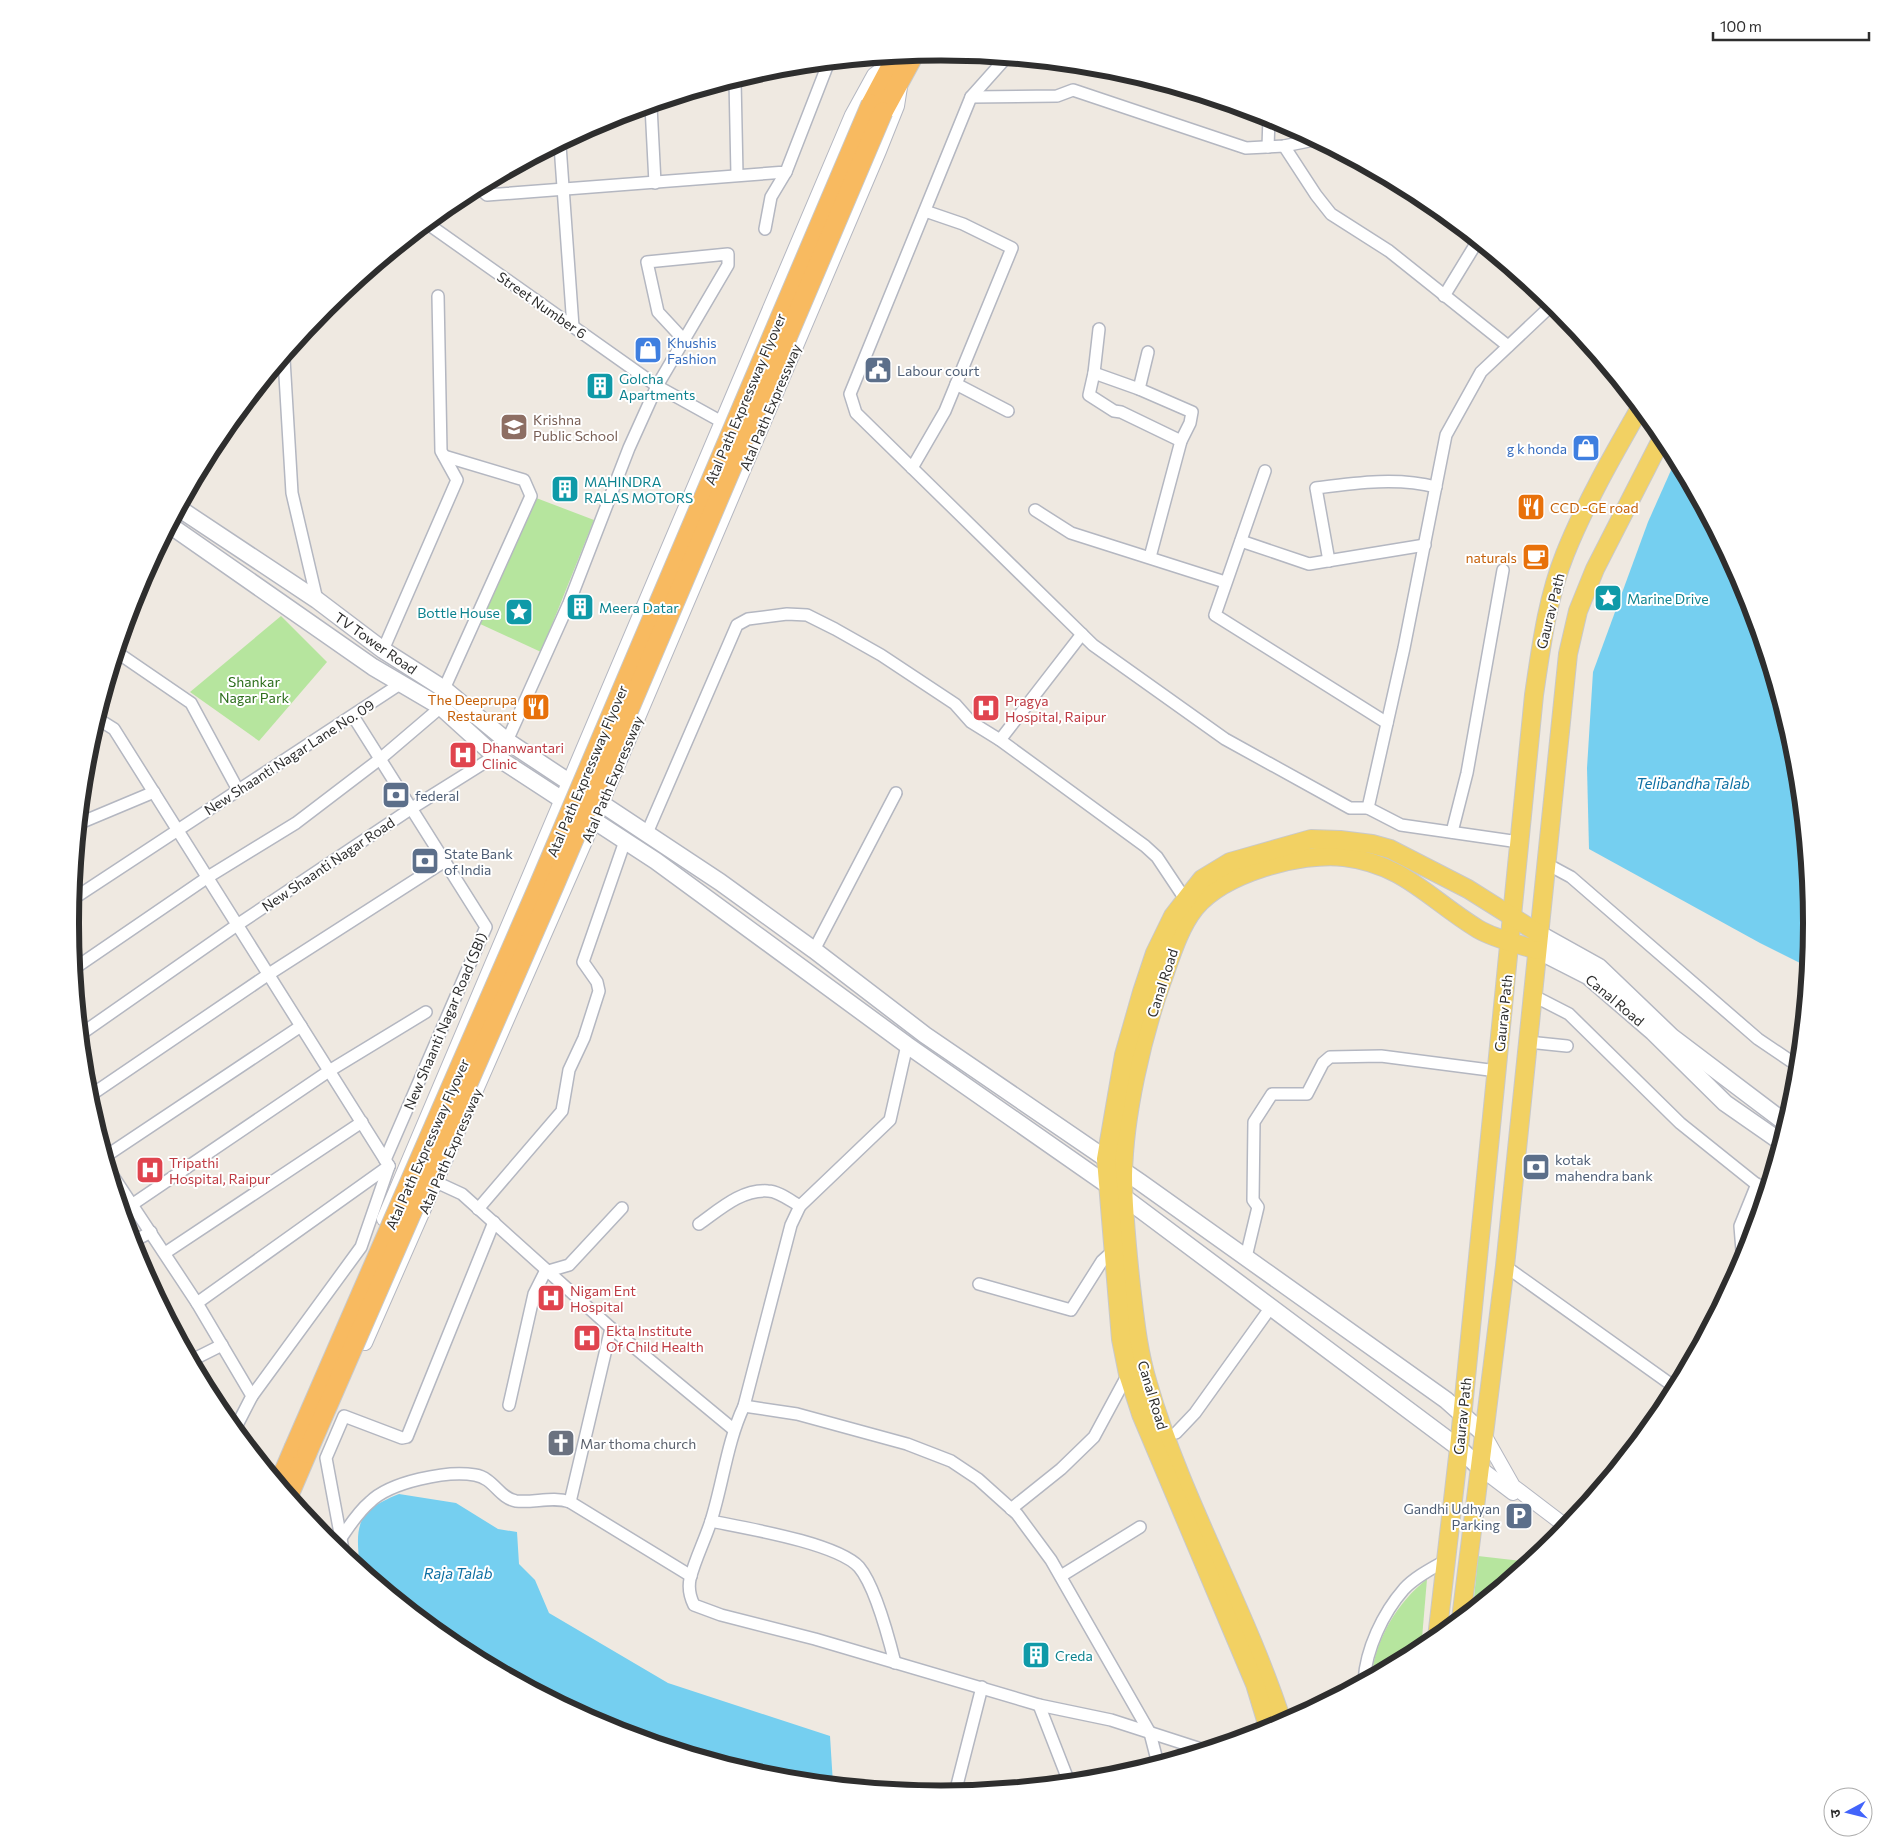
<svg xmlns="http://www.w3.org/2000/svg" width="1883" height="1847" viewBox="0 0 1883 1847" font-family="Commissioner,'Noto Sans Devanagari',sans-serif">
	<rect width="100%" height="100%" fill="#efe9e1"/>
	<g fill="#b6e59e">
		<path d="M 531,496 L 594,520 L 541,652 L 478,623 Z"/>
		<path d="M 281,616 L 327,662 L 259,741 L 190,692 Z"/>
		<path d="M 1478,1556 L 1530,1562 L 1473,1609 Z"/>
		<path d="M 1427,1579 L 1421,1650 L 1371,1677 C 1376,1638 1397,1603 1427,1579 Z"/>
	</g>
	<g fill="#75cff0">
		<path d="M 1676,459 L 1746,590 L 1796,754 L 1812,924 L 1808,967 L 1760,943 L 1589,849 L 1587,768 L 1593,672 L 1648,522 Z"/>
		<path d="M 399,1494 L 456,1503 L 498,1529 L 517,1532 L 519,1564 L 535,1580 L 549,1613 L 668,1683 L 830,1736 L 833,1784 L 771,1778 L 608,1728 L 457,1648 L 360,1568 C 355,1525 356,1511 399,1494 Z"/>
	</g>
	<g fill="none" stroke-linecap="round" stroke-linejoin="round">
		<defs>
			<g id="minor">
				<path d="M 1005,59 L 971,97 L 850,394 L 856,413 L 1093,645 L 1225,739 L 1350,808 L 1368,808"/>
				<path d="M 735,80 L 737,175"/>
				<path d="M 971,97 L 1057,96 L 1073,90 L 1246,148 L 1284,146 L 1314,140"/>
				<path d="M 651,106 L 655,183"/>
				<path d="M 560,145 L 573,327"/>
				<path d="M 1284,146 L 1316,195 L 1331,214 L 1389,251 L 1508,346"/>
				<path d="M 1268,147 L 1269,117"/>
				<path d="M 479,188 L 487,195 L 786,172 L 828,64"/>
				<path d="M 428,224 L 657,386 L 722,422"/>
				<path d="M 765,229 L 771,197 L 786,172"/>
				<path d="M 1444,296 L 1477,242"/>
				<path d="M 1099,329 L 1094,373 L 1089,395 L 1114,411 L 1121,412 L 1181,441"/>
				<path d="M 284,359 L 292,493 L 317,600"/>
				<path d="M 1094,373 L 1139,389 L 1192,412 L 1190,423 L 1181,441 L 1150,557"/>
				<path d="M 956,384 L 1008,411"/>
				<path d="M 1139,389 L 1148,352"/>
				<path d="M 912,468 L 945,411 L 1012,248 L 963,224 L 925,211"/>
				<path d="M 1265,471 L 1215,615 L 1387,723"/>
				<path d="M 1035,510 L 1071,533 L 1225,582"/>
				<path d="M 1241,541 L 1309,564 L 1425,545"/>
				<path d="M 1329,561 L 1316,488 C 1355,483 1397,477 1436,487"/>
				<path d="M 383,650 L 457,480 L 441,451 L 438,296"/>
				<path d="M 118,653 L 191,703 L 238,790"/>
				<path d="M 444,689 L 531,496 L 524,480 L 444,456"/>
				<path d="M 353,716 L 486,927 L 385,1160"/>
				<path d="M 98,719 L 114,729 L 389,1166"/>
				<path d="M 1000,740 L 1082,634"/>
				<path d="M 80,823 L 154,792"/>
				<path d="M 1452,832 L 1467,773 L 1503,570"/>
				<path d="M 647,833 L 737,625 L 748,619 L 787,614 L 807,615 L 835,629 L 881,655 L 955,704 L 971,722 L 1000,740 L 1145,846 L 1157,857 L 1189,905"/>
				<path d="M 1519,842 L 1401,825 L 1368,808 L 1404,648 L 1446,435 L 1481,372 L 1553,304"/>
				<path d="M 1545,863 L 1571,877 L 1758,1039 L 1798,1066"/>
				<path d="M 73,899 L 400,684"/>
				<path d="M 814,950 L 896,793"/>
				<path d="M 75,968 L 208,877 L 296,823 L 380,759 L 441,707"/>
				<path d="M 1532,995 L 1569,1014 L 1680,1123 L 1766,1192"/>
				<path d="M 81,1034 L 237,925 L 412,808 L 495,756 L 507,741 L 569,603 L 629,448 L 657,386 L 728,265 L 728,254 L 647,262 L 658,312 L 684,340"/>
				<path d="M 1528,1042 L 1567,1046"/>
				<path d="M 907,1045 L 890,1120 L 800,1206 L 791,1225 L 744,1406 C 727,1442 723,1483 711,1521 C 705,1540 695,1559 690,1579 C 688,1589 690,1597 694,1605 L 721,1615 L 815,1639 L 1039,1705 L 1111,1720 L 1204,1750"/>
				<path d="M 88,1097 L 269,974 L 445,861"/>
				<path d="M 106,1156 L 301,1026"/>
				<path d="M 111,1173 L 197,1303 L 252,1396 L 235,1429"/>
				<path d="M 436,1182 L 462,1194 L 611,1328 L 733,1429"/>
				<path d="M 133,1204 L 329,1071 L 426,1012"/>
				<path d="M 478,1209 L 562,1111 L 569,1070 L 584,1038 L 599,991 L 597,982 L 583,962 L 625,841"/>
				<path d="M 699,1224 C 719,1210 741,1189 768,1191 C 778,1191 791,1201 800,1206"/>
				<path d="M 132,1242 L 151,1232"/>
				<path d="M 165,1253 L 362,1122"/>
				<path d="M 1246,1257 L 1258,1207 L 1253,1200 L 1254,1122 L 1272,1094 L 1307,1094 L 1323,1063 L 1330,1057 L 1381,1056 L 1497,1071"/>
				<path d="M 1743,1263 L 1740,1226 L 1757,1184"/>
				<path d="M 1505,1266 L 1676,1388"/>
				<path d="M 979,1284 L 1071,1310 L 1102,1261 L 1113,1251"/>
				<path d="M 197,1303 L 389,1166"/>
				<path d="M 192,1360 L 222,1345"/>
				<path d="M 252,1396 L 361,1247 L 389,1166"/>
				<path d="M 509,1405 L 534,1294 L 545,1272 L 569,1265 L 622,1208"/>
				<path d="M 744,1406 L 797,1414 L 907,1444 L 951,1461 L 978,1479 L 1017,1514 L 1051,1560 L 1150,1733 L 1158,1764"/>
				<path d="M 1176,1433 L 1195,1413 L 1271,1307"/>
				<path d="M 570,1502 L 611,1328"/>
				<path d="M 1011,1509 L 1061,1469 L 1094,1437 L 1128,1374"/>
				<path d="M 711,1521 C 745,1528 837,1543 859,1567 C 875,1586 889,1639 895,1663"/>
				<path d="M 341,1538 C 350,1525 358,1512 370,1502 C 390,1482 447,1470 475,1475 C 494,1478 499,1498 516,1501 C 534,1503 553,1496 570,1502 L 691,1576"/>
				<path d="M 344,1555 L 326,1458 L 344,1416 L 402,1438 L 407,1437 L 494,1222"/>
				<path d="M 1061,1576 L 1140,1527"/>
				<path d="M 1364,1681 C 1366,1649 1383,1613 1404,1589 C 1415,1577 1431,1569 1445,1561"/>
				<path d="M 1039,1705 L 1069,1782"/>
				<path d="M 955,1793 L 982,1687"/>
			</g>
			<g id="tertiary">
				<path d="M 384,1219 L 852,115 L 874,75 L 891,62"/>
				<path d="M 365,1343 L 594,821 L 879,151 L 897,106 L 900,87"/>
				<path d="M 1483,1433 L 1513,1486 L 1567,1527"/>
				<path d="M 1480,1468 L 1513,1493"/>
			</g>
			<g id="secondary">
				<path d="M 180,509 L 317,600 L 383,650 L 444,689 L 507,741 L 720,882 L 814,950 L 925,1035 L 1140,1182 L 1446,1400 L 1483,1433"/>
				<path d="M 171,526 L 373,667 L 441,707 L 495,756 L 656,861 L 907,1045 L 1109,1186 L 1459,1448 L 1480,1468"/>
				<path d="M 1538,933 L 1599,967 L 1672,1037 L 1787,1124"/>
				<path d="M 1537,950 L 1588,976 L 1653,1032 L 1725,1103 L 1781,1142"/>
			</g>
			<g id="primary">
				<path d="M 1461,1619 L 1505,1266 L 1568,654 L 1578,611 L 1595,569 L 1663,436"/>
				<path d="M 1437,1638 L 1459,1448 L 1534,695 C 1541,648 1547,599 1565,554 C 1585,504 1613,455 1640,408"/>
				<path d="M 1283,1724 C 1245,1607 1182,1501 1148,1384 C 1138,1351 1135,1320 1131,1286 C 1127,1249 1123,1212 1123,1175 C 1124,1115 1142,1037 1162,981 C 1171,956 1179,928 1195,908 C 1224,873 1300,852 1344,857 C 1404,864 1430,900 1478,929 C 1495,939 1518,944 1537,950"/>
				<path d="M 1269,1730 L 1255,1684 L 1141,1414 L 1128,1374 L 1121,1339 L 1106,1159 L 1124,1055 L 1142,992 L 1155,953 L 1173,916 L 1190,894 L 1202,879 L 1230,862 L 1311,839 L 1340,840 L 1372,844 L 1390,849 L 1468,889 L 1538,933"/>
			</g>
			<g id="trunk">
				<path d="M 871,104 L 896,57"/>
				<path d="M 883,112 L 914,55"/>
				<path d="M 279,1483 L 294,1448"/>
				<path d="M 289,1495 L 307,1453"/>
			</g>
		</defs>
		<use href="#minor" stroke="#b4b7c1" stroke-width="14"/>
		<use href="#tertiary" stroke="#b4b7c1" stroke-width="16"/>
		<use href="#secondary" stroke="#b4b7c1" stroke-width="19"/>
		<use href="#primary" stroke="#c9c9c9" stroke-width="20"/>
		<use href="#trunk" stroke="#c9c9c9" stroke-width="21"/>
		<use href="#minor" stroke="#fff" stroke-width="11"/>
		<use href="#tertiary" stroke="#fff" stroke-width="14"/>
		<use href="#secondary" stroke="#fff" stroke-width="16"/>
		<use href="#primary" stroke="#f2d163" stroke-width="18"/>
		<use href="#trunk" stroke="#f8ba60" stroke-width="19"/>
		<defs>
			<g id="trunk-bridge">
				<path d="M 294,1448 L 536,892 L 871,104"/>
				<path d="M 307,1453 L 554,886 L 883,112"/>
			</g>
		</defs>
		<use href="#trunk-bridge" stroke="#c9c9c9" stroke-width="21" stroke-linecap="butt"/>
		<use href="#trunk-bridge" stroke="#f8ba60" stroke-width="19"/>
	</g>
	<defs>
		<symbol id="shop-square" viewBox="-11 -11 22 22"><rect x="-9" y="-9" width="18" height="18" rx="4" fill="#3f7fe0" stroke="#fff"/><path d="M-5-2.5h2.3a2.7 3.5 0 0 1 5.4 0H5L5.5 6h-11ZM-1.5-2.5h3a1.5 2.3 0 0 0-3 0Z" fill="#fff"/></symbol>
		<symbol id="civic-square" viewBox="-11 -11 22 22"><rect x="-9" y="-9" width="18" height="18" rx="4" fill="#5c6f8a" stroke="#fff"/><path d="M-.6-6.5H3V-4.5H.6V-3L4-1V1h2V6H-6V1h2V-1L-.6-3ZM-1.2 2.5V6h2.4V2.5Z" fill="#fff"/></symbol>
		<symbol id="building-square" viewBox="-11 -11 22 22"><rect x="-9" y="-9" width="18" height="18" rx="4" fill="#0f9aa8" stroke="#fff"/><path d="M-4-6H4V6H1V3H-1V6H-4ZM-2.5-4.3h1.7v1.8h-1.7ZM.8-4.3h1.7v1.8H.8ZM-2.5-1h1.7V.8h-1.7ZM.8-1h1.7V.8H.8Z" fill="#fff"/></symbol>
		<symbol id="school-square" viewBox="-11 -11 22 22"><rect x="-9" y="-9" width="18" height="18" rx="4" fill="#8d6e63" stroke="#fff"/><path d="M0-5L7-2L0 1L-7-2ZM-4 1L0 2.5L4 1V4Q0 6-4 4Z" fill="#fff"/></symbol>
		<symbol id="restaurant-square" viewBox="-11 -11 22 22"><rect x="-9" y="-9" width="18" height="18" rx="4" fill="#e8710a" stroke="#fff"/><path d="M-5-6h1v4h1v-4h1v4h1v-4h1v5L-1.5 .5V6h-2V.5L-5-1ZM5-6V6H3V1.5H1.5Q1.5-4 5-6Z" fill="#fff"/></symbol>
		<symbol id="cafe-square" viewBox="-11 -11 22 22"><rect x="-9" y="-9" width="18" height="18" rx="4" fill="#e8710a" stroke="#fff"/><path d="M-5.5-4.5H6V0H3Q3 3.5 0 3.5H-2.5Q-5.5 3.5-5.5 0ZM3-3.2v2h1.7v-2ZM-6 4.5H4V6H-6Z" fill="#fff"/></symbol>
		<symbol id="sight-square" viewBox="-11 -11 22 22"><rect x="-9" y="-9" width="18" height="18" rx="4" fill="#0f9aa8" stroke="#fff"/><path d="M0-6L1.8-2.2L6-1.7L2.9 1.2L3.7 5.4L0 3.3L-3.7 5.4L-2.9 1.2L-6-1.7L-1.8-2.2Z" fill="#fff"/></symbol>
		<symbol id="hospital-square" viewBox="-11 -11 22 22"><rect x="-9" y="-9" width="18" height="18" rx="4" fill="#e0444e" stroke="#fff"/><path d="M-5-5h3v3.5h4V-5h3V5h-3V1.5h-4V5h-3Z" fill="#fff"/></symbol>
		<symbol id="bank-square" viewBox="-11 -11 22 22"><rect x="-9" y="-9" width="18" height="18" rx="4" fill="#5c6f8a" stroke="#fff"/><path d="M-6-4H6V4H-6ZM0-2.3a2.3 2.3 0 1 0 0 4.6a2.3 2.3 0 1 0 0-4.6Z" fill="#fff"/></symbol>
		<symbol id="church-square" viewBox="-11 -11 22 22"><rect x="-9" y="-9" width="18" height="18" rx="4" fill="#6b7280" stroke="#fff"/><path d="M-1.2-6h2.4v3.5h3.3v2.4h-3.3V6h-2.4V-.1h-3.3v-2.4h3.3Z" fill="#fff"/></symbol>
		<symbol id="parking-square" viewBox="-11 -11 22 22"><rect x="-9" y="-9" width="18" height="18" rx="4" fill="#5c6f8a" stroke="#fff"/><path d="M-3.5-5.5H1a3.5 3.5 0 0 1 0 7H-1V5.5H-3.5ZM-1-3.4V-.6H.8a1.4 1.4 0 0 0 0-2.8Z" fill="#fff"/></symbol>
	</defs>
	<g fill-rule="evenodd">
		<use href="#shop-square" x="632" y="334" width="32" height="32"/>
		<use href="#civic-square" x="862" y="354" width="32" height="32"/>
		<use href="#building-square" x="584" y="370" width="32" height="32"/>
		<use href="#school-square" x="498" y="411" width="32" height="32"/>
		<use href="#shop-square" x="1570" y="432" width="32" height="32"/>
		<use href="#building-square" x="549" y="473" width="32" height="32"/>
		<use href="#restaurant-square" x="1515" y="491" width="32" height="32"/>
		<use href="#cafe-square" x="1520" y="541" width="32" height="32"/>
		<use href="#sight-square" x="1592" y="582" width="32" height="32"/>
		<use href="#building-square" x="564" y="591" width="32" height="32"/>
		<use href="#sight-square" x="503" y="596" width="32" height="32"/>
		<use href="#restaurant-square" x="520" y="691" width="32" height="32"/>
		<use href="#hospital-square" x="970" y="692" width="32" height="32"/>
		<use href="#hospital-square" x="447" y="739" width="32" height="32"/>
		<use href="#bank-square" x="380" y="779" width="32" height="32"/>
		<use href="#bank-square" x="409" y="845" width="32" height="32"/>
		<use href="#bank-square" x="1520" y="1151" width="32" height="32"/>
		<use href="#hospital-square" x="134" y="1154" width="32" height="32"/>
		<use href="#hospital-square" x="535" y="1282" width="32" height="32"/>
		<use href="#hospital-square" x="571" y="1322" width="32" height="32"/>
		<use href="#church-square" x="545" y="1427" width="32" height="32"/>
		<use href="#parking-square" x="1503" y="1500" width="32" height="32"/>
		<use href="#building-square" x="1020" y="1639" width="32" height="32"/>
	</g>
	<g text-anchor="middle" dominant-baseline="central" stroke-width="4" stroke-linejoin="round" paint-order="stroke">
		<g font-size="14" fill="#2e2e2e" stroke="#fff">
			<text transform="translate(542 305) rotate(35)">Street Number 6</text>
			<text transform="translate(745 399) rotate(-67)">Atal Path Expressway Flyover</text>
			<text transform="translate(770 407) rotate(-67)">Atal Path Expressway</text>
			<text transform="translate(1550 611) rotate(-76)">Gaurav Path</text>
			<text transform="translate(376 643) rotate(35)">TV Tower Road</text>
			<text transform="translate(289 757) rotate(-33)">New Shaanti Nagar Lane No. 09</text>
			<text transform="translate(587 771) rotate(-67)">Atal Path Expressway Flyover</text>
			<text transform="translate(612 779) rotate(-67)">Atal Path Expressway</text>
			<text transform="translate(328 864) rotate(-34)">New Shaanti Nagar Road</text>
			<text transform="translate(1162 983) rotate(-72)">Canal Road</text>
			<text transform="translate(1615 1000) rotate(40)">Canal Road</text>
			<text transform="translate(1503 1013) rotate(-84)">Gaurav Path</text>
			<text transform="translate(445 1021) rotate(-67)">New Shaanti Nagar Road (SBI)</text>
			<text transform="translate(427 1144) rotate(-66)">Atal Path Expressway Flyover</text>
			<text transform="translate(450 1151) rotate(-66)">Atal Path Expressway</text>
			<text transform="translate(1153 1395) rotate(73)">Canal Road</text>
			<text transform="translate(1462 1416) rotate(-84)">Gaurav Path</text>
		</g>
		<g font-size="14" fill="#366cbe" stroke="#fff" text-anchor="start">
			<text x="667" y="342">Khushis<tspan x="667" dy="16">Fashion</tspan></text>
			<text x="1567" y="448" text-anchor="end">g k honda</text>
		</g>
		<g font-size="14" fill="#4e5e75" stroke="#fff" text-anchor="start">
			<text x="897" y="370">Labour court</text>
			<text x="415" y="795">federal</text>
			<text x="444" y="853">State Bank<tspan x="444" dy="16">of India</tspan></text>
			<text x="1555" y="1159">kotak<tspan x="1555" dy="16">mahendra bank</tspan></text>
			<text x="1500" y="1508" text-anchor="end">Gandhi Udhyan<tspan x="1500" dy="16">Parking</tspan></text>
		</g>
		<g font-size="14" fill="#0d838f" stroke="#fff" text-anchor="start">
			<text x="619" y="378">Golcha<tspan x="619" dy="16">Apartments</tspan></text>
			<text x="584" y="481">MAHINDRA<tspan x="584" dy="16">RALAS MOTORS</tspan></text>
			<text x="1627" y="598">Marine Drive</text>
			<text x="599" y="607">Meera Datar</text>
			<text x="500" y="612" text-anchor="end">Bottle House</text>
			<text x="1055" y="1655">Creda</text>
		</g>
		<g font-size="14" fill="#785e54" stroke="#fff" text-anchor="start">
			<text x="533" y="419">Krishna<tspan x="533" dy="16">Public School</tspan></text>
		</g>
		<g font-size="14" fill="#c56008" stroke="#fff" text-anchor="end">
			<text x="1550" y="507" text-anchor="start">CCD -GE road</text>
			<text x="1517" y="557">naturals</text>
			<text x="517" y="699">The Deeprupa<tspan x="517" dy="16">Restaurant</tspan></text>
		</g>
		<g font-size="14" fill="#2c6e1b" stroke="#fff">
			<text x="254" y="681">Shankar<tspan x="254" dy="16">Nagar Park</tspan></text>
		</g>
		<g font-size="14" fill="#be3a42" stroke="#fff" text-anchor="start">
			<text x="1005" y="700">Pragya<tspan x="1005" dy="16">Hospital, Raipur</tspan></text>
			<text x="482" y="747">Dhanwantari<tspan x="482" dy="16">Clinic</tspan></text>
			<text x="169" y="1162">Tripathi<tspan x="169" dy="16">Hospital, Raipur</tspan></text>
			<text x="570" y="1290">Nigam Ent<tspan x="570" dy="16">Hospital</tspan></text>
			<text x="606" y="1330">Ekta Institute<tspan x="606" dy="16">Of Child Health</tspan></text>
		</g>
		<g font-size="14" fill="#5b616d" stroke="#fff" text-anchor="start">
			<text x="580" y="1443">Mar thoma church</text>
		</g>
		<g font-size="15" font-style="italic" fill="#0d6fa3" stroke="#fff">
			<text x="1693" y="783">Telibandha Talab</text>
			<text x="458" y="1573">Raja Talab</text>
		</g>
	</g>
	<path d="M0 0H1883V1847H0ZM79 923a862 862 0 1 1 1724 0a862 862 0 1 1-1724 0Z" fill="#fff" fill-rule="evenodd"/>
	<path fill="none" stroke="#2e2e2e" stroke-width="6" d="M79 923a862 862 0 1 1 1724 0a862 862 0 1 1-1724 0Z"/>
	<g transform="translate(1848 1812) rotate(263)"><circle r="24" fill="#ffffff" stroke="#ababab"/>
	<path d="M0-4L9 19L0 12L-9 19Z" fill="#4264fb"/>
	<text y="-8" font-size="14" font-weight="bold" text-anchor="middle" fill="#2e2e2e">उ</text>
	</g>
	<path d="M1713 32v8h156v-8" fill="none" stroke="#2e2e2e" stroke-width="2.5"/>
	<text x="1720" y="32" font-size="15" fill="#2e2e2e" stroke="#ffffff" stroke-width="4" paint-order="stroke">100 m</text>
</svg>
